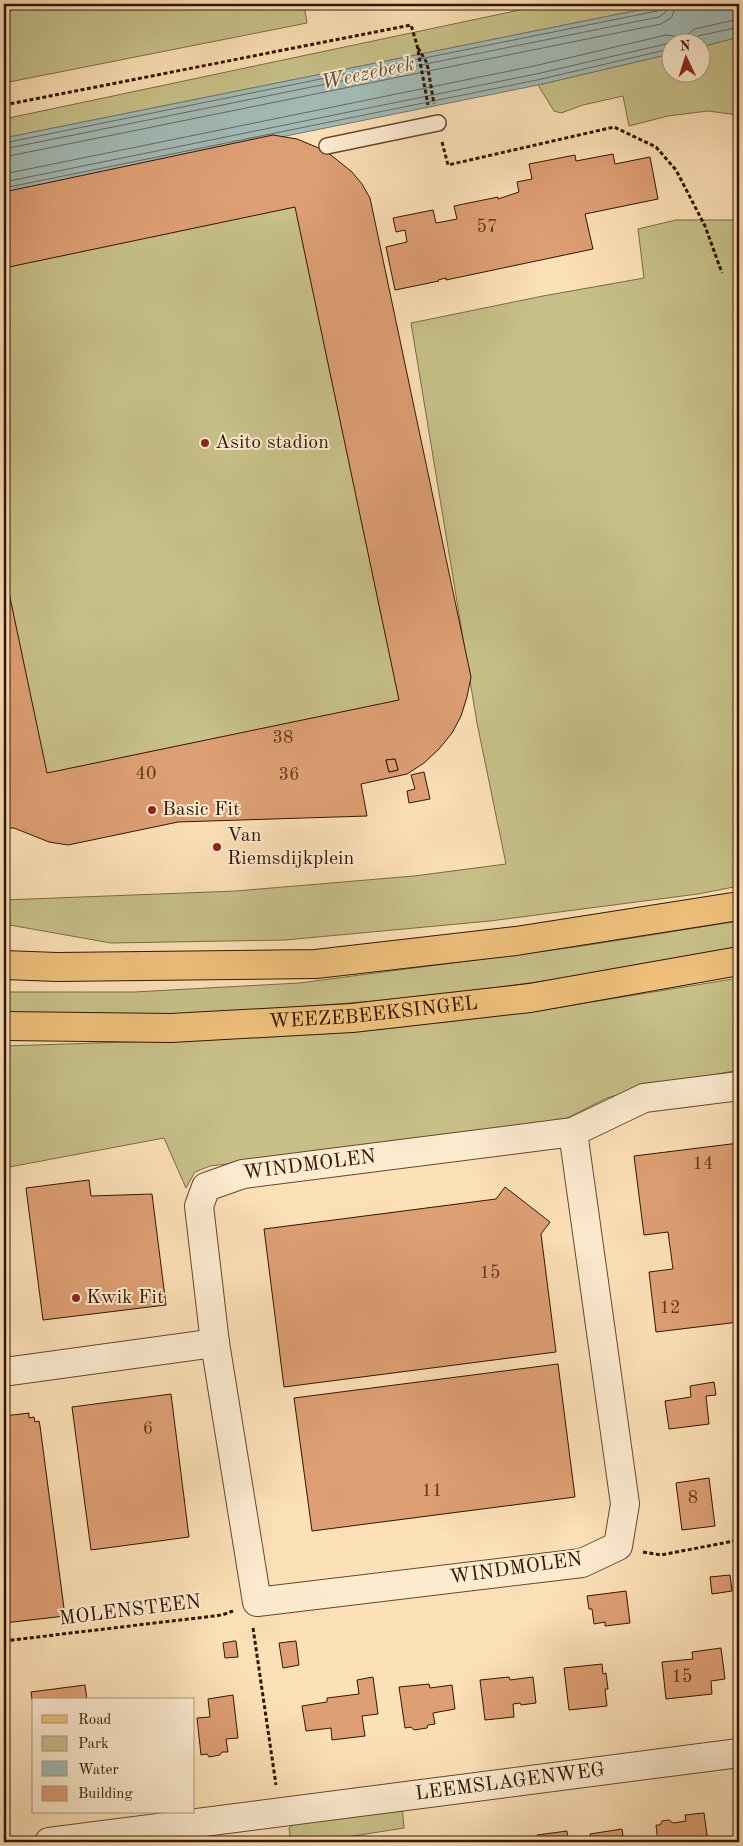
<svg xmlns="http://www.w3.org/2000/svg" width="743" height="1846" viewBox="0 0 743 1846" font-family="'Old Standard TT',serif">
	<rect width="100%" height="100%" fill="#fce0b6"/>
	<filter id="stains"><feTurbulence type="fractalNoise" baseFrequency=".004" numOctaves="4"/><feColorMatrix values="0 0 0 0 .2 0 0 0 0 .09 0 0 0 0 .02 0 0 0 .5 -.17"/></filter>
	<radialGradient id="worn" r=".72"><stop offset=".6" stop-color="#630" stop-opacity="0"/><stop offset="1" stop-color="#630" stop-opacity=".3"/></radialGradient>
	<g fill="#c7c088" stroke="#7c6b44">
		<path d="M 4,4 L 304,4 L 307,23 L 4,83 Z"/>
		<path d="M 548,4 L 669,4 L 4,138 L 4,119 Z"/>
		<path d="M 739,37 L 739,118 L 738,115 L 708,111 L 668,116 L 629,126 L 623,96 L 583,105 L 561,113 L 554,111 L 538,85 L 670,54 L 670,72 L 700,72 L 701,47 Z"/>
		<path d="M 273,149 L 315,161 L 449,707 L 32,820 L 4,797 L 4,205 Z"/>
		<path d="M 676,220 L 739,220 L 739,886 L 698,894 L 490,921 L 285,940 L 111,943 L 4,924 L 4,900 L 236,891 L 414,876 L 506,864 L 477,723 L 411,323 L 543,296 L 644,278 L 638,229 Z"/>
		<path d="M 739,921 L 739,949 L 566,978 L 425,997 L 194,1015 L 4,1013 L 4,992 L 134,992 L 299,983 L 582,946 Z"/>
		<path d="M 739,978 L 739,1070 L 637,1089 L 607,1098 L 555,1124 L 210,1166 L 195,1172 L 186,1188 L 164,1138 L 4,1168 L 4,1046 L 188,1040 L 399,1025 L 530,1012 Z"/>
		<path d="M 402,1805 L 404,1828 L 347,1837 L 347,1842 L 291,1842 L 289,1828 L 302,1818 Z"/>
	</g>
	<path fill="#a2bbb7" stroke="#75796e" d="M 669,4 L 739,4 L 739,37 L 701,47 L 700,42 L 670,42 L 670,54 L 538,85 L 4,193 L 4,138 Z"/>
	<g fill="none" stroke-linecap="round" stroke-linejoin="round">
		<g stroke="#6a685c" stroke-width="1">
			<path d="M 690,42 L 698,36 L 739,27"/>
			<path d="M 4,143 L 657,11 L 662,8 L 662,4"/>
			<path d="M 4,149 L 659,17 L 666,12 L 669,4"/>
			<path d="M 4,157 L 661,24 L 672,17 L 676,4"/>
			<path d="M 4,174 L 534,66 L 666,35 L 674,36 L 683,39 L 694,29 L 739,19"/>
			<path d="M 4,182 L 536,74 L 670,43"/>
			<path d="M 4,188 L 537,80 L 670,49"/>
		</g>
	</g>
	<g fill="#de9f74" stroke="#321600" fill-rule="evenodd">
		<path d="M 273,135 L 297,139 L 326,151 L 352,172 L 362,184 L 370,198 L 471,677 L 467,697 L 461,716 L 452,733 L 439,749 L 424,763 L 407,774 L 361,784 L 367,816 L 178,822 L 68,845 L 49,842 L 14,828 L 4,828 L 4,569 L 47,773 L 399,700 L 295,207 L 4,268 L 4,192 ZM 395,759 L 398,770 L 389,772 L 386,760 Z"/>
		<path d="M 613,154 L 615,164 L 650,157 L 658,199 L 585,214 L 593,249 L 446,280 L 446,278 L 438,280 L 439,281 L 395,290 L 386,247 L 407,242 L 405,230 L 396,232 L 393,218 L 433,210 L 436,223 L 457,219 L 454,206 L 498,197 L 498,199 L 519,192 L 517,182 L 532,179 L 529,164 L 575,155 L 576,161 Z"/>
		<path d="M 395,759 L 398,770 L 389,772 L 386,760 Z"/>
		<path d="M 424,772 L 430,799 L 409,803 L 407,791 L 415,789 L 411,775 Z"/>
		<path d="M 739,1143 L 739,1322 L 656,1332 L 649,1272 L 673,1269 L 668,1232 L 644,1235 L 634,1156 Z"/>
		<path d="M 89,1180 L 91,1196 L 152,1194 L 166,1305 L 43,1320 L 26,1188 Z"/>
		<path d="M 505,1187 L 550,1222 L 541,1234 L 556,1352 L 284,1387 L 264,1229 L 496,1199 Z"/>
		<path d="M 558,1364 L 575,1497 L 312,1531 L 294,1398 Z"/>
		<path d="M 714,1382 L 716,1395 L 706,1396 L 709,1424 L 669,1429 L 665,1401 L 691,1397 L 690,1386 Z"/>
		<path d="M 171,1394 L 189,1537 L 91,1550 L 72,1407 Z"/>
		<path d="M 29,1413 L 29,1418 L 34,1417 L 35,1422 L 39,1421 L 40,1426 L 65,1616 L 4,1623 L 4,1416 Z"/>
		<path d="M 709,1478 L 715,1526 L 682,1530 L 676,1483 Z"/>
		<path d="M 730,1575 L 732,1591 L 712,1594 L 710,1577 Z"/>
		<path d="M 626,1591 L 630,1623 L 605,1626 L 605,1622 L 594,1624 L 592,1609 L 589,1609 L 587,1596 Z"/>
		<path d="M 234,1641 L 236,1641 L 238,1657 L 225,1658 L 223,1643 Z"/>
		<path d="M 296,1641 L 299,1665 L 283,1668 L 279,1643 Z"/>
		<path d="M 721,1648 L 725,1679 L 711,1681 L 712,1694 L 666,1699 L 662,1662 L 693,1659 L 692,1652 Z"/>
		<path d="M 602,1664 L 603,1674 L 606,1673 L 608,1689 L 605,1689 L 607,1706 L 569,1710 L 564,1668 Z"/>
		<path d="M 373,1677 L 378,1714 L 362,1716 L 365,1736 L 332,1740 L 331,1728 L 306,1731 L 302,1706 L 327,1702 L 327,1698 L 359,1694 L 357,1680 Z"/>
		<path d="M 509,1677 L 510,1680 L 533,1677 L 536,1703 L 521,1705 L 520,1703 L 513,1704 L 514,1717 L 485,1720 L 480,1680 Z"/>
		<path d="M 429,1684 L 430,1688 L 452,1685 L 455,1709 L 433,1713 L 435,1724 L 428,1725 L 427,1728 L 414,1730 L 411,1727 L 405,1728 L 399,1687 Z"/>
		<path d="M 85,1685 L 87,1700 L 34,1700 L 34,1713 L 31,1692 Z"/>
		<path d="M 233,1695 L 238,1738 L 226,1739 L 228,1752 L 222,1752 L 220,1755 L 209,1757 L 207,1754 L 201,1755 L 197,1718 L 210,1717 L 208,1699 Z"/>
		<path d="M 704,1813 L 708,1842 L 658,1842 L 656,1825 L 660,1825 L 662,1821 L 669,1820 L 673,1823 L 686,1821 L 685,1815 Z"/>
		<path d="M 622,1829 L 624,1842 L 591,1842 L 590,1834 Z"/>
		<path d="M 567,1831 L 568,1842 L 539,1842 L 537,1835 Z"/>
	</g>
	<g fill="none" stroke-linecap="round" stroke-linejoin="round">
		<defs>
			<path id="lane" d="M 327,146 L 438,123"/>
			<g id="street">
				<path id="s1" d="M 573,1132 L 625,1504 L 618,1546 L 582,1563 L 257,1602 L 215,1343 L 199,1206 L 206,1187 L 243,1174 L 573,1132 L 644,1098 L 739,1086"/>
				<path d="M 4,1372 L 215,1343"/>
				<path id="s2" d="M 49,1842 L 739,1753"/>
			</g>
			<g id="primary">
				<path d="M 4,965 L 57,967 L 316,964 L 516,941 L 739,906"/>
				<path id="s3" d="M 4,1026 L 171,1028 L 352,1018 L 530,998 L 739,961"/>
			</g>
		</defs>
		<use href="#lane" stroke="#64482e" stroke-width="18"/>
		<use href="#street" stroke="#64482e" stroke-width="30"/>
		<use href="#primary" stroke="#321600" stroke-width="30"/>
		<g stroke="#321600" stroke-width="3" stroke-dasharray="4 2.5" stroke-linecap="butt">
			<path d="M 418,48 L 427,63 L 434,104"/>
			<path d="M 4,105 L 411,25 L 417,45 L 428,105"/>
			<path d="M 442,142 L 448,165 L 614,127 L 656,147 L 676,170 L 705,226 L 722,273"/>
			<path d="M 643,1552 L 661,1555 L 739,1540"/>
			<path d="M 253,1628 L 276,1785"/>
			<path d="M 4,1641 L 222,1615 L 233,1611"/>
		</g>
		<use href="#lane" stroke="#fdebd0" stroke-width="15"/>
		<use href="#street" stroke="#fdebd0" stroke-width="28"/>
		<use href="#primary" stroke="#eec07b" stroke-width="28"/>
	</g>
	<g fill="#8f2418" stroke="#fdebd0" stroke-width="2">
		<circle cx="205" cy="443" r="5"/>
		<circle cx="152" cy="810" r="5"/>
		<circle cx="217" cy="847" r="5"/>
		<circle cx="76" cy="1298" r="5"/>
	</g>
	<g text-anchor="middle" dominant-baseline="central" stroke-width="4" stroke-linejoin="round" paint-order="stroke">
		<g font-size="18" fill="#5d381d">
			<text x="487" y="227">57</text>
			<text x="283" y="738">38</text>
			<text x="146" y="774">40</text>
			<text x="289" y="775">36</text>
			<text x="703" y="1164">14</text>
			<text x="490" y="1273">15</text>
			<text x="670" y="1308">12</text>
			<text x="148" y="1429">6</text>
			<text x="432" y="1491">11</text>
			<text x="693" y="1498">8</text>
			<text x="682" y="1677">15</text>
		</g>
		<g font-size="20" fill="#321600" stroke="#fdebd0" text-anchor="start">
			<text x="215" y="443">Asito stadion</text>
			<text x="162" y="810">Basic Fit</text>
			<text x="227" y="836">Van<tspan x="227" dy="23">Riemsdijkplein</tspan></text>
			<text x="86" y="1298">Kwik Fit</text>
		</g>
		<g font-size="20" fill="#321600" stroke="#fdebd0">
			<text stroke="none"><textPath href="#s3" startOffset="370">WEEZEBEEKSINGEL</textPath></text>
			<text stroke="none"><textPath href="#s1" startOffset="1312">WINDMOLEN</textPath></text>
			<text transform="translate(516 1569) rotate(-8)">WINDMOLEN</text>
			<text transform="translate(130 1611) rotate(-7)">MOLENSTEEN</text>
			<text stroke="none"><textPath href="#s2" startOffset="465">LEEMSLAGENWEG</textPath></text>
		</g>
		<g font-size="21" font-style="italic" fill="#595040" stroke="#fdebd0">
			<text transform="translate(368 74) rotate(-12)">Weezebeek</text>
		</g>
	</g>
	<rect width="743" height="1846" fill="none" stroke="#fce0b6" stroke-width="20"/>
	<rect x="5" y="5" width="733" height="1836" fill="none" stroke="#321600" stroke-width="2.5"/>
	<rect x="10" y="10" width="723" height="1826" fill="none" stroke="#321600"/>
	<rect x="32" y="1698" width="162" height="115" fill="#fdebd0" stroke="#ac967d"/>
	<rect x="42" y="1715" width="25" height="8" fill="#eec07b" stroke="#ac967d"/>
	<text x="78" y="1724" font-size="15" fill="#321600">Road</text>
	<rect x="42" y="1736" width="25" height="15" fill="#c7c088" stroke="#ac967d"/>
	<text x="78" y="1748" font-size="15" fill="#321600">Park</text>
	<rect x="42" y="1761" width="25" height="15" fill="#a2bbb7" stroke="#ac967d"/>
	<text x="78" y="1774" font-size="15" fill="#321600">Water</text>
	<rect x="42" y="1786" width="25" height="15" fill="#de9f74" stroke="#ac967d"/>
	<text x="78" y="1798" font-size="15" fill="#321600">Building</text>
	<g transform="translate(686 58) rotate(356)"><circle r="24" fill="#fdebd0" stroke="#ac967d"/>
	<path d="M0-4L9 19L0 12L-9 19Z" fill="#8f2418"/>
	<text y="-8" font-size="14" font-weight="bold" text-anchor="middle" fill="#321600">N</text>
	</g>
	<rect width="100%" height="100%" filter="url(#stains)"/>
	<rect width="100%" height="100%" fill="url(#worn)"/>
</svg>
